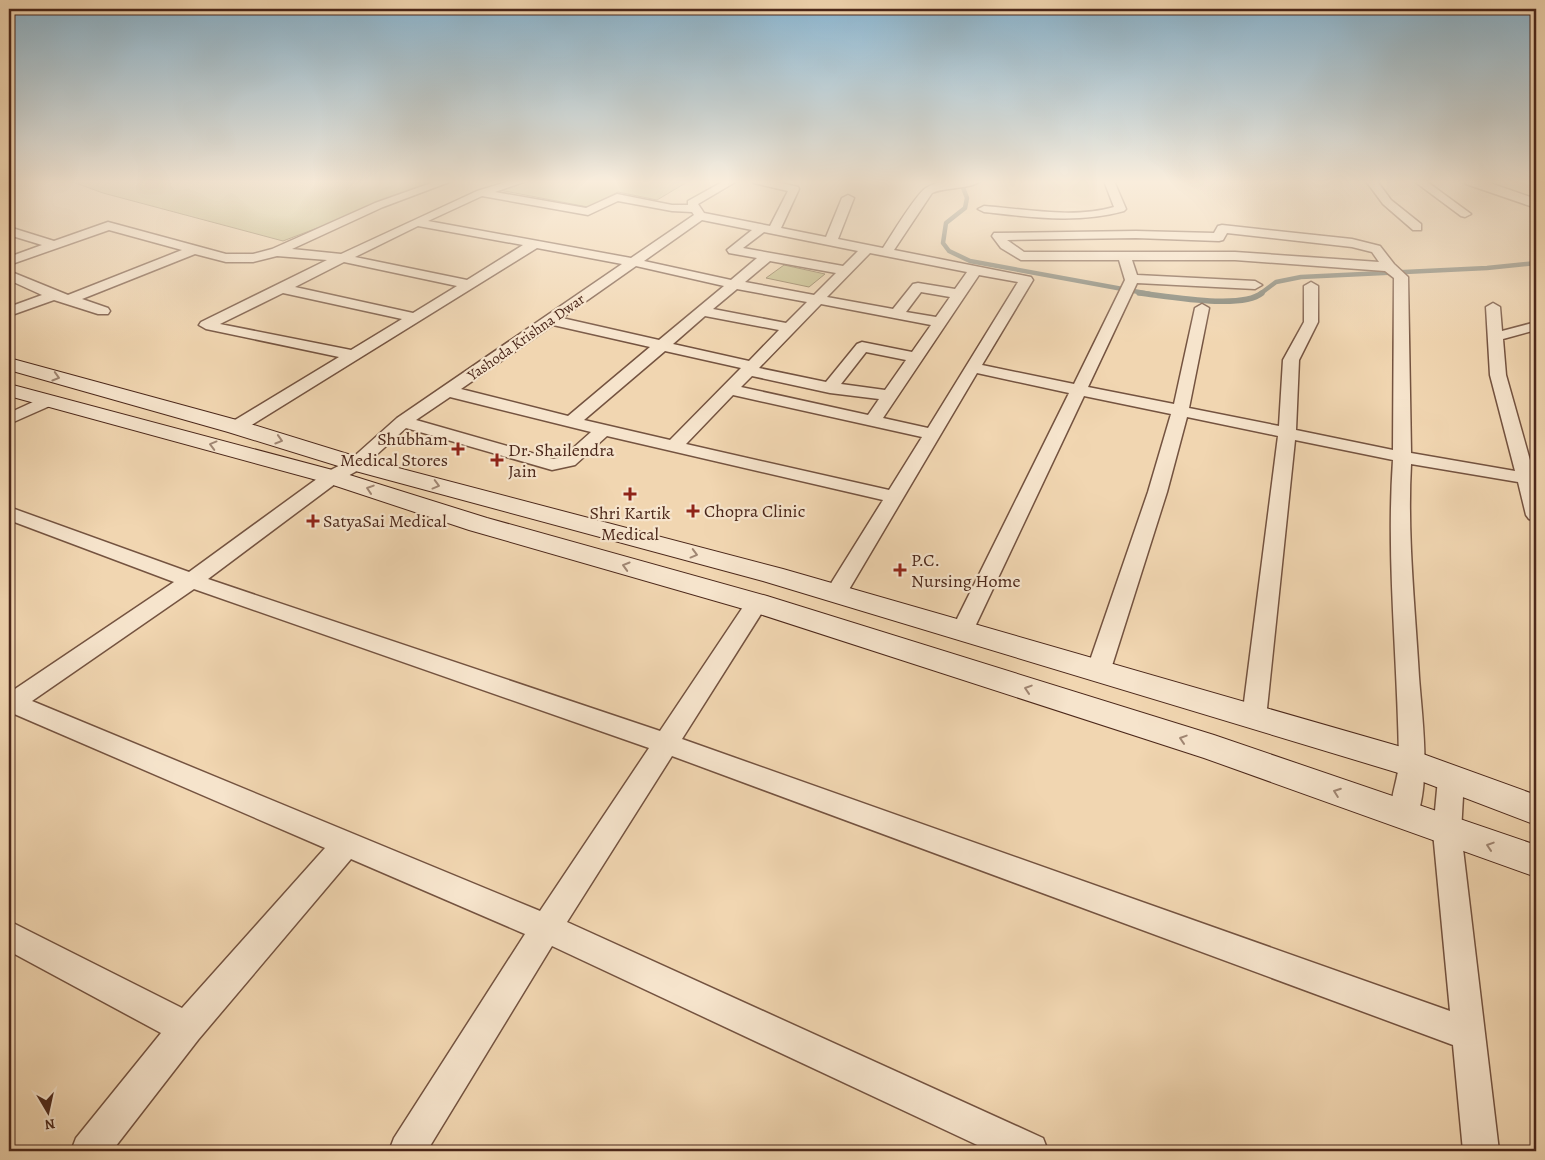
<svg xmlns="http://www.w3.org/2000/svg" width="1545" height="1160" viewBox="0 0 1545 1160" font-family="Alegreya,serif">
	<rect width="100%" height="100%" fill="#f1d6b1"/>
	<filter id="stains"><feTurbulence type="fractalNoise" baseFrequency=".004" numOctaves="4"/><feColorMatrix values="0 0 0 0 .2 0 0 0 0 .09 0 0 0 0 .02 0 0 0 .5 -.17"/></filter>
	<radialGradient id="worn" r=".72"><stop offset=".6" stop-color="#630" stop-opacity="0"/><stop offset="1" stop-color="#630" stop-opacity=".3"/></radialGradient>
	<g fill="#c2bc86" stroke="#867250">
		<path d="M 70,181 L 441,181 L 283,241 L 103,193 Z"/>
		<path d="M 530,181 L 689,181 L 657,200 L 618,192 L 588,207 L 499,190 Z"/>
		<path d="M 784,265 L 825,274 L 809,287 L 766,278 Z"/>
	</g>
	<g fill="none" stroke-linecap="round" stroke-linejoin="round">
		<g stroke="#7b7f74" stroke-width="4.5">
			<path d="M 956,183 L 962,185 L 967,198 L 965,208 L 946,223 L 943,243 L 949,251 L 970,261 L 1150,294"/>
			<path d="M 1260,294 L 1276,282 L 1301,277 L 1487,268 L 1536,263"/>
		</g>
		<path stroke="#7b7f74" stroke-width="5.5" d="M 1139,293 C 1167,296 1241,310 1262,293"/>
		<defs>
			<g id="minor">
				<path d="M 437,181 L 452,181 L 383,207 L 292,249 L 341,254 L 477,191 L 510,181 L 526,181 L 495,192 L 586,208 L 617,194 L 672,205 L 688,205 L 688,201 L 724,181 L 737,181 L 698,204 L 704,213 L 770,226 L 788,191 L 754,183 L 753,181 L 772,181 L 798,187 L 799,189 L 781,228 L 826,237 L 842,198 L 848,195 L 854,198 L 838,239 L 883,248 C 891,236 916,194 926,188 C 942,178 963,181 980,181 C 972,189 945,187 932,193 L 894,250 L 1031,277 L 1033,280 L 982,365 L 1074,384 L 1125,280 L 1119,260 L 1021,260 L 1001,248 L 992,236 L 994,233 L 1136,231 L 1214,233 L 1218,226 L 1222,225 L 1352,239 L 1380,246 L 1394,264 L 1408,277 L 1411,453 L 1515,471 L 1490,375 L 1486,307 L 1493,303 L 1500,307 L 1502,331 L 1536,322 L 1536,330 L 1503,339 L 1506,375 L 1533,471 L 1536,471 L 1536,521 L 1529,519 L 1526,515 L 1518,482 L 1411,464 C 1407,535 1415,606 1419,677 C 1422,719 1432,786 1414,824 L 1404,828 L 1394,824 C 1385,806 1399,781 1399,761 C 1398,661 1386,560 1393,460 L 1295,440 L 1266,718 L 1263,725 L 1254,728 L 1245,725 L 1242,718 L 1278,436 L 1187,417 L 1167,492 L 1110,672 L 1106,678 L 1098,681 L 1090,678 L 1086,672 L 1148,492 L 1171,414 L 1084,396 L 973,631 L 970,637 L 962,639 L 954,637 L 951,631 L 1069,393 L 977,373 L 844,598 L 836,600 L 828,598 L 825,593 L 883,500 L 607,436 L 575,465 L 552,470 L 406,428 L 362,468 L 339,481 L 208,579 L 660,731 L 749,598 L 757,596 L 765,598 L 768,603 L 682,739 L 1450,1011 L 1433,832 L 1438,779 L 1442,771 L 1451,768 L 1460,771 L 1464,779 L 1461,832 L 1499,1151 L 1463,1151 L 1453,1045 L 672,756 L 567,922 L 1043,1138 L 1048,1151 L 990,1151 L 552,946 L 427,1151 L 389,1151 L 394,1138 L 525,934 L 351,859 L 198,1040 L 112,1151 L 71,1151 L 76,1138 L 161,1033 L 9,951 L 9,921 L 182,1008 L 325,848 L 12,713 L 9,714 L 9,693 L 174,582 L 9,520 L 9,507 L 189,572 L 325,473 L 350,460 L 397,418 L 622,264 L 537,248 L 242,431 L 230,431 L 227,427 L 230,423 L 339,357 L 206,329 L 199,325 L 201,322 L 327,260 L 277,256 L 253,262 L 226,262 L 195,254 L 82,299 L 108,308 L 110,311 L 108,314 L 98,314 L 54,300 L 9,316 L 9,307 L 42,295 L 9,280 L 9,271 L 68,295 L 182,250 L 109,230 L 9,265 L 9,257 L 42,245 L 9,235 L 9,227 L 54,241 L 108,222 L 226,254 L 253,254 L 272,249 L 375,203 ZM 482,196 L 588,215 L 618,201 L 672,211 L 692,212 L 694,215 L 631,258 L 428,221 ZM 702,220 L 752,230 L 727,250 L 729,253 L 757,258 L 731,280 L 644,261 ZM 418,226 L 523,245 L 467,280 L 355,257 ZM 764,232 L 858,251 L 843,266 L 743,248 ZM 1227,233 L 1352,247 L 1372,252 L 1379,262 L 1235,252 L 1024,252 L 1007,240 L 1136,238 L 1219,241 L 1223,240 ZM 870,253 L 967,272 L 955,289 L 918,283 L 913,284 L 893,309 L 827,297 ZM 1132,260 L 1235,260 L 1385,271 L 1394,278 L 1393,450 L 1296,430 L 1299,360 L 1318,322 L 1318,286 L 1311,282 L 1304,286 L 1304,322 L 1283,360 L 1279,426 L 1189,408 L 1209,308 L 1202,304 L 1195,308 L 1174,404 L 1088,387 L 1137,283 L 1255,289 L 1262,285 L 1255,281 L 1137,275 ZM 770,261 L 836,273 L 814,295 L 745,282 ZM 344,262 L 457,286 L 413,313 L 295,287 ZM 636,266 L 724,286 L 659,340 L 562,318 ZM 979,275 L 1018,282 L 928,428 L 883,418 ZM 737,289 L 807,302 L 786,323 L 713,309 ZM 921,292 L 950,297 L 936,317 L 906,312 ZM 283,293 L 402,319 L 351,350 L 220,324 ZM 821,304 L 931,325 L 912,352 L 862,342 L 857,344 L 826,382 L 759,368 ZM 705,316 L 779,330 L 749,361 L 673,344 ZM 553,325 L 650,347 L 568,416 L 461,389 ZM 665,351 L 741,368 L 670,440 L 584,420 ZM 866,352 L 906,360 L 885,390 L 841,384 ZM 752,376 L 830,393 L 879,399 L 868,415 L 741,387 ZM 733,395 L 922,437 L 889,490 L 686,444 ZM 450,397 L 591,432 L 563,457 L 553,459 L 416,420 ZM 194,589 L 649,748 L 540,911 L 32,701 Z"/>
				<path d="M 1104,181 L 1114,181 L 1126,209 L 1124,211 C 1077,224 1031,217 984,212 L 978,209 L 984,206 C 1026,209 1072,219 1114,207 Z"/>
				<path d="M 1366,181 L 1377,181 L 1391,200 L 1421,224 L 1421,230 L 1413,230 L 1383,204 Z"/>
				<path d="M 1414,181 L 1426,181 L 1471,214 L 1465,217 L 1461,216 Z"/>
				<path d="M 46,396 L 52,397 L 54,401 L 52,405 L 9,424 L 9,413 Z"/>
			</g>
			<path id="tertiary" d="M 1464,181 L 1484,181 L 1536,199 L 1536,208 L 1466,184 Z"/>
			<g id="secondary">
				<path d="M 9,358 L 244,422 L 364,459 L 783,569 L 1412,750 L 1536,795 L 1536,825 L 1405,775 L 763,581 L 348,469 L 228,432 L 9,370 Z"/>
				<path d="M 9,384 L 340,472 L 487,518 L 767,596 L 1214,735 L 1536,845 L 1536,877 L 1204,758 L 747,610 L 469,530 L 324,482 L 9,396 Z"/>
			</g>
		</defs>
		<use href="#minor" stroke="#745340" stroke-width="3"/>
		<use href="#tertiary" stroke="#745340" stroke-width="3"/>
		<use href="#secondary" stroke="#4b271a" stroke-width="2"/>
		<use href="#minor" fill="#f6e4cc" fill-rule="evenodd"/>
		<use href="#tertiary" fill="#f6e4cc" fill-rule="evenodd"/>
		<use href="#secondary" fill="#f6e4cc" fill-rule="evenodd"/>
	</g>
	<defs><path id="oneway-chevron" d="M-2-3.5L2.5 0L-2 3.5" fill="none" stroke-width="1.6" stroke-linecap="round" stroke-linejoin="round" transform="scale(1.25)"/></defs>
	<g stroke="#a08673">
		<use href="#oneway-chevron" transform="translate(56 377) rotate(16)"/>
		<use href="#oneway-chevron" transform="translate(279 440) rotate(17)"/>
		<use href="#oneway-chevron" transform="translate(213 445) rotate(-165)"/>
		<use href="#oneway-chevron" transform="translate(436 485) rotate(15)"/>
		<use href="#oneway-chevron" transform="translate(370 489) rotate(-162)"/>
		<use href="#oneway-chevron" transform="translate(694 554) rotate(15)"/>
		<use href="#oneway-chevron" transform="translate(626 566) rotate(-164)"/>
		<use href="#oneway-chevron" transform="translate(1028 689) rotate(-162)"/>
		<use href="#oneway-chevron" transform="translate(1183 739) rotate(-162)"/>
		<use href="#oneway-chevron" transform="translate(1337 792) rotate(-160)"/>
		<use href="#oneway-chevron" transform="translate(1490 846) rotate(-162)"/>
	</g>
	<linearGradient id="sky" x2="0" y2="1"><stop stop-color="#89b6d2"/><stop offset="0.53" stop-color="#f9eddc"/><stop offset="1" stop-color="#f9eddc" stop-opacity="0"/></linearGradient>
	<rect width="1545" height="343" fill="url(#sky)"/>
	<g fill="#8f2418" stroke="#f6e4cc" stroke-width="2">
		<path d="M455.5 441.5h5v5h5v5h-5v5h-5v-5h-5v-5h5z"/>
		<path d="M494.5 452.5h5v5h5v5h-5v5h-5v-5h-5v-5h5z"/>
		<path d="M627.5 486.5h5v5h5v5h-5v5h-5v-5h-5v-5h5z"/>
		<path d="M690.5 503.5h5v5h5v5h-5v5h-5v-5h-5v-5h5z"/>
		<path d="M310.5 513.5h5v5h5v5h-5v5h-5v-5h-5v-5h5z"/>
		<path d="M897.5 562.5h5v5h5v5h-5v5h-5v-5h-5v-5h5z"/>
	</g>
	<g text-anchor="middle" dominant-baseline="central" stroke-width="4.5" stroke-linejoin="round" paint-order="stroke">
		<g font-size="15" fill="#4b271a" stroke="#f6e4cc">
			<text transform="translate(526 337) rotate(-35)">Yashoda Krishna Dwar</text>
		</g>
		<g font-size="18" fill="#4b271a" stroke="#f6e4cc" text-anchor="start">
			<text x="448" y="439" text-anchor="end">Shubham<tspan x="448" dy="21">Medical Stores</tspan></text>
			<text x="508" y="450">Dr. Shailendra<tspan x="508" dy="21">Jain</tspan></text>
			<text x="704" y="511">Chopra Clinic</text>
			<text x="630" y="513" text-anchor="middle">Shri Kartik<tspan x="630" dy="21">Medical</tspan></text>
			<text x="323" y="521">SatyaSai Medical</text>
			<text x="911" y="560">P.C.<tspan x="911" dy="21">Nursing Home</tspan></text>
		</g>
	</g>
	<rect width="1545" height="1160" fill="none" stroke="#f1d6b1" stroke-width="30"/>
	<rect x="10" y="10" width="1525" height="1140" fill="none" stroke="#4b271a" stroke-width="2.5"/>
	<rect x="15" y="15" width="1515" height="1130" fill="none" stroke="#4b271a"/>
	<g transform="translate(48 1112) rotate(171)" stroke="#f6e4cc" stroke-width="4" paint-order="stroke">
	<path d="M0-4L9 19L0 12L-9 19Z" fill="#4b271a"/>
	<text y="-8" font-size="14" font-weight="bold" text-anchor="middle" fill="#4b271a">N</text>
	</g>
	<rect width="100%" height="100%" filter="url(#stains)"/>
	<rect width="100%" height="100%" fill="url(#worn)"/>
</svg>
